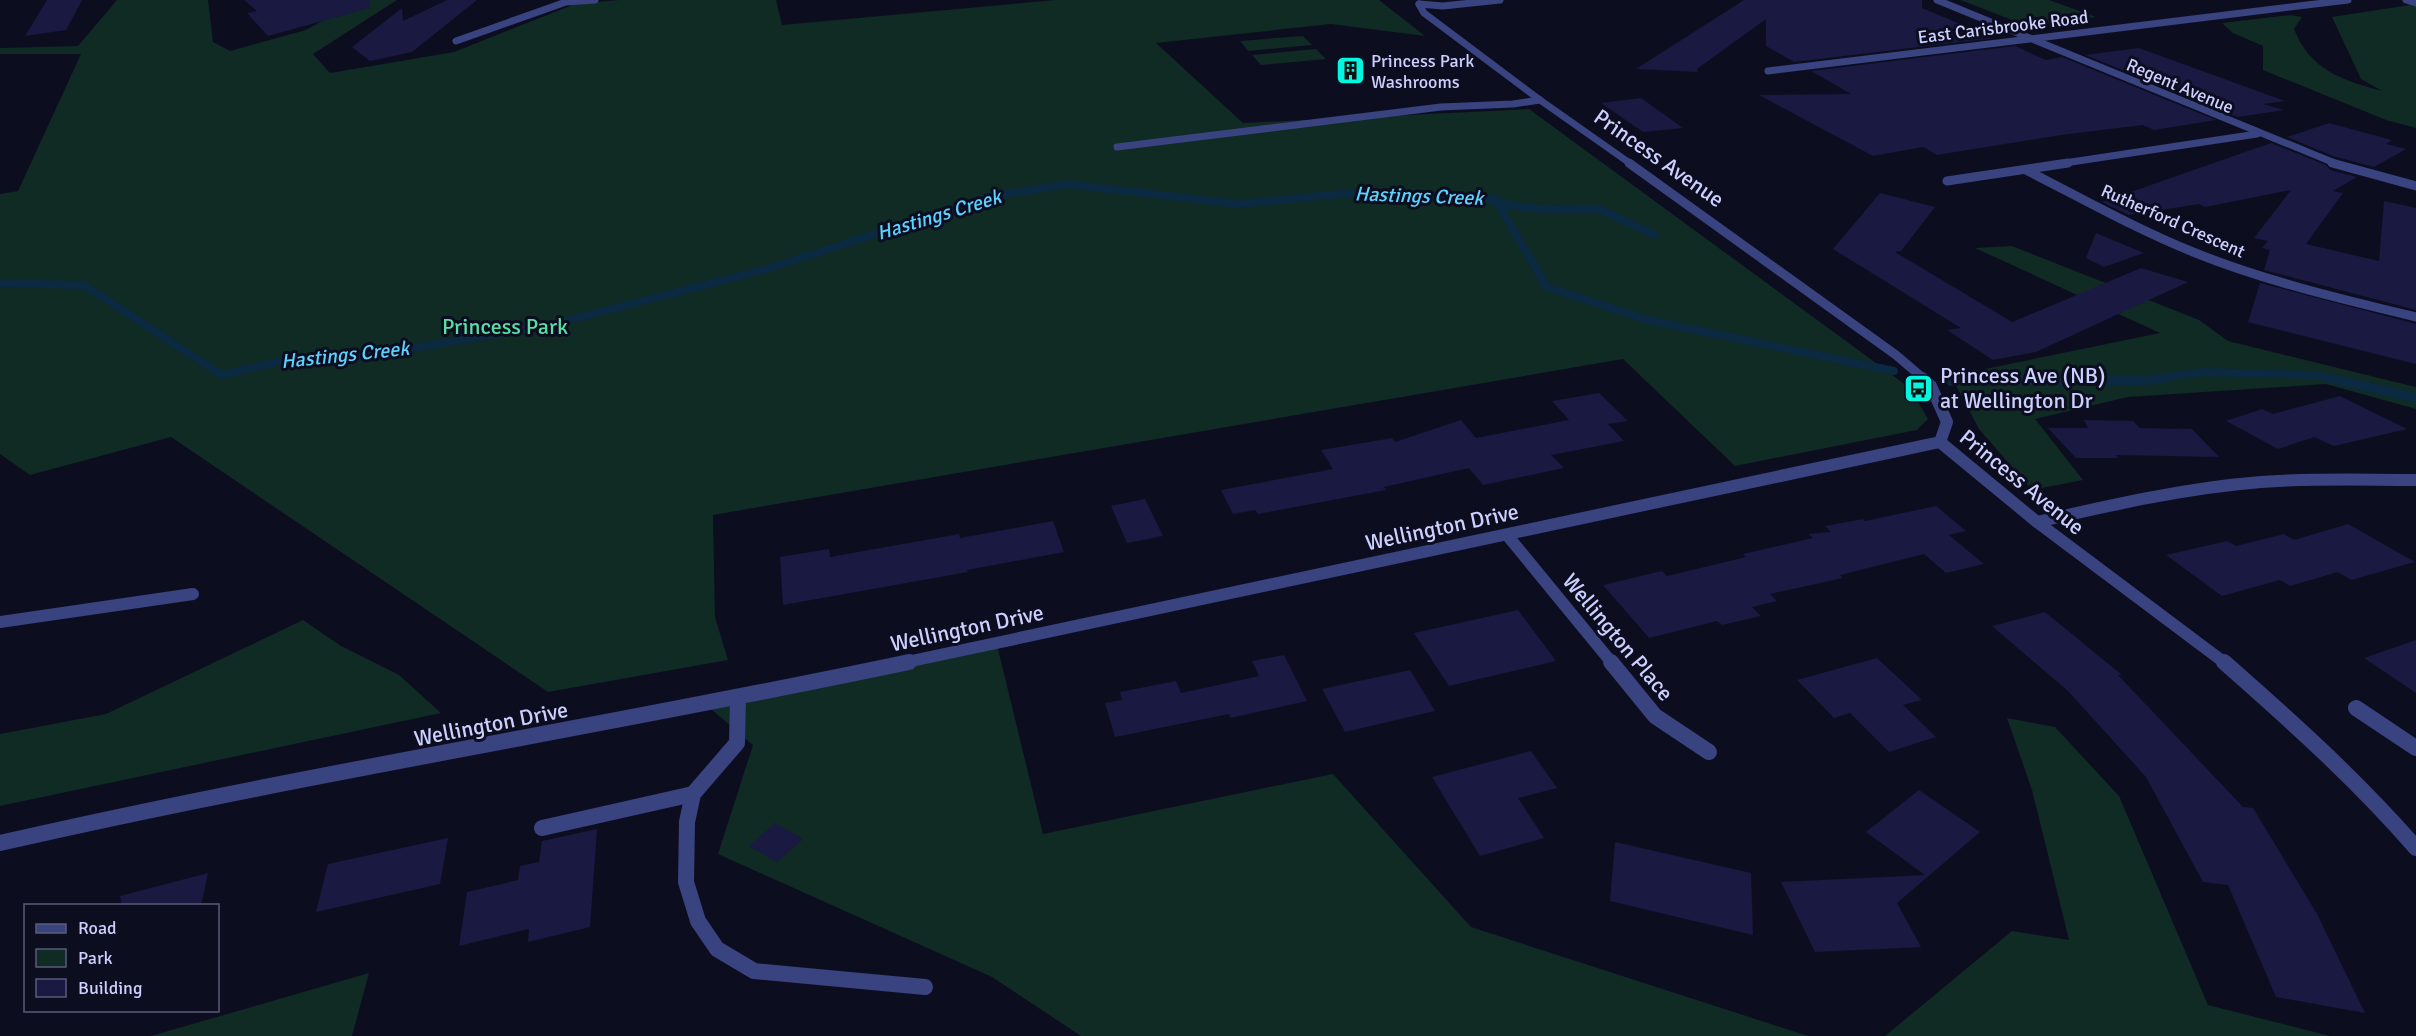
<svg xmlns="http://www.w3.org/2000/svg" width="2416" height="1036" viewBox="0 0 2416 1036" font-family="Signika,sans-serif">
	<rect width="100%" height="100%" fill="#0d0d20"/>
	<g fill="#102a24">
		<path d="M 117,0 L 208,0 L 213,42 L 230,51 L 306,30 L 359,0 L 397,0 L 313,54 L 330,73 L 454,52 L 575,4 L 619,0 L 776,0 L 782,25 L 1055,0 L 1379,0 L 1425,36 L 1331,24 L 1156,43 L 1243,123 L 1529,109 L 1910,388 L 1928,419 L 1917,430 L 1735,466 L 1623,359 L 713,515 L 715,617 L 728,660 L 548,692 L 171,437 L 30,475 L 0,454 L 0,194 L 18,191 L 81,54 L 0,54 L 0,48 L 78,46 Z"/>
		<path d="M 1961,0 L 2049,0 L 2096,17 L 2027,26 Z"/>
		<path d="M 2410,5 L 2416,6 L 2416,128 L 2386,120 L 2263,70 L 2263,46 L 2233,33 L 2222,23 L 2291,15 L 2302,17 L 2294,29 C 2310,70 2342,80 2382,91 L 2361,79 L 2332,17 Z"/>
		<path d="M 1303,36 L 1312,45 L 1248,51 L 1240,41 Z"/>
		<path d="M 1316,49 L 1326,59 L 1261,65 L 1252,55 Z"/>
		<path d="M 2012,246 L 2199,320 L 2228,341 L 2416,387 L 2416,409 L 2326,384 L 2128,397 L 2035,419 L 2083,480 L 2032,490 L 1979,429 L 1951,376 L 2160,333 L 1975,248 Z"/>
		<path d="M 303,620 L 341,646 L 399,675 L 441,713 L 0,806 L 0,734 L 106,714 Z"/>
		<path d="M 997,645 L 1043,834 L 1333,774 L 1471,927 L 1808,1036 L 1081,1036 L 992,977 L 718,854 L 753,745 L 704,703 Z"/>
		<path d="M 2007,718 L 2055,727 L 2119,796 L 2208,1005 L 2330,1036 L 1885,1036 L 2012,931 L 2069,940 L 2032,790 Z"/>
		<path d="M 369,973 L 352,1036 L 151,1036 Z"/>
	</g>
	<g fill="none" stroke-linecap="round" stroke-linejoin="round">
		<g stroke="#0b2941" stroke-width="8">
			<path d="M 1495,199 L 1508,205 L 1549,210 L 1599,209 L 1655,235"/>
			<path d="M 0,283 L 84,285 L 222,375 L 298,357 L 360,357 L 546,326 L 770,268 L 988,197 L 1067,184 L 1237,204 L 1352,193 L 1495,199 L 1547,287 L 1648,320 L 1894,371"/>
			<path d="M 2153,379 L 2204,372 L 2316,375 L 2335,379"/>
		</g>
		<g stroke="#0b2941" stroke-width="10">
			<path d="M 2329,378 L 2416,398"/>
			<path d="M 1951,381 L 2149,380 L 2163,378"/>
		</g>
	</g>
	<g fill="#191941">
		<path d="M 47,0 L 82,0 L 66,30 L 25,36 Z"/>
		<path d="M 244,0 L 369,0 L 370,8 L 268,36 L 247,13 L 257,11 Z"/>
		<path d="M 447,0 L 477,0 L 412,52 L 370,61 L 352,47 L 402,8 L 403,21 Z"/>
		<path d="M 1744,0 L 1922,0 L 1922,8 L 1994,38 L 1794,62 L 1766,46 L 1766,19 L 1697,69 L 1698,72 L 1636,69 Z"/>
		<path d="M 2015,46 L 2046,60 L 2062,57 L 2216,120 L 2154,130 L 2143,125 L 2061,135 L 1937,155 L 1923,147 L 1873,156 L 1759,95 L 1851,94 L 1811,71 Z"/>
		<path d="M 2139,48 L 2285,101 L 2263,104 L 2284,110 L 2238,117 L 2085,55 Z"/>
		<path d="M 1641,98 L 1683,128 L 1643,132 L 1601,103 Z"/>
		<path d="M 2329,123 L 2392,140 L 2386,144 L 2406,149 L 2374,167 L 2333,156 L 2287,137 Z"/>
		<path d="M 2271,143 L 2326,165 L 2330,170 L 2357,177 L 2333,191 L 2343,193 L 2306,244 L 2379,261 L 2384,201 L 2416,208 L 2416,310 L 2264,270 L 2270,250 L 2262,248 L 2268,241 L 2254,238 L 2291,190 L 2205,207 L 2199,204 L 2129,215 L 2102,202 Z"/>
		<path d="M 1880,193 L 1935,207 L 1901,251 L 1895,252 L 2012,322 L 2141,268 L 2188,282 L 2036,352 L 1993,360 L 1947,330 L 1961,328 L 1833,249 Z"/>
		<path d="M 2096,233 L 2144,253 L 2104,267 L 2086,258 Z"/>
		<path d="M 2260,283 L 2416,324 L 2416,364 L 2248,322 Z"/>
		<path d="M 1599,393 L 1628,421 L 1608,424 L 1624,441 L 1551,455 L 1564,468 L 1483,485 L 1469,468 L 1384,487 L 1386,490 L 1258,514 L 1255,510 L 1233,514 L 1221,490 L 1333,469 L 1321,450 L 1392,438 L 1395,442 L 1461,420 L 1476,438 L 1569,420 L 1552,401 Z"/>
		<path d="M 2340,396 L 2407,429 L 2334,446 L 2314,437 L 2278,449 L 2226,421 L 2262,409 L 2273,414 Z"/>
		<path d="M 2084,420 L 2133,421 L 2140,428 L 2192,429 L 2219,457 L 2116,455 L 2118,458 L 2076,458 L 2048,428 L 2088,428 Z"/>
		<path d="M 1145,499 L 1163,536 L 1127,543 L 1111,506 Z"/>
		<path d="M 1936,506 L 1966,531 L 1949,535 L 1984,564 L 1946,573 L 1924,554 L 1840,575 L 1843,578 L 1770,594 L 1777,601 L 1752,607 L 1761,616 L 1722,625 L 1717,621 L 1649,638 L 1603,585 L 1662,571 L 1667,576 L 1746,557 L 1743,554 L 1813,538 L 1808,534 L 1831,532 L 1825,526 L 1863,519 L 1865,521 Z"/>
		<path d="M 1053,521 L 1064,552 L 967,570 L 968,572 L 783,605 L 780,557 L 829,549 L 830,557 L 959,534 L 960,538 Z"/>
		<path d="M 2348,524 L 2415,562 L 2351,580 L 2338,572 L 2290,586 L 2280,580 L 2222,596 L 2166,555 L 2227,541 L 2236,546 L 2284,534 L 2294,540 Z"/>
		<path d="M 1518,610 L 1556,661 L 1449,686 L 1414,633 Z"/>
		<path d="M 2045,612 L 2122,675 L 2118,675 L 2243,807 L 2253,808 L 2317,914 L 2365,1013 L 2276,997 L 2228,885 L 2203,882 L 2146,777 L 2068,691 L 1992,626 Z"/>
		<path d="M 2416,640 L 2416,693 L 2364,658 Z"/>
		<path d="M 1284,655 L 1307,701 L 1230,718 L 1229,714 L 1115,737 L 1105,703 L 1122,700 L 1120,692 L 1176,681 L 1181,693 L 1259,676 L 1252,661 Z"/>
		<path d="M 1877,658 L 1922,700 L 1903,705 L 1936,737 L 1889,752 L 1850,713 L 1834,718 L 1797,680 Z"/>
		<path d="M 1410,670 L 1435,711 L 1345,732 L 1322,689 Z"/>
		<path d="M 1531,751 L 1557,788 L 1518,798 L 1544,838 L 1480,856 L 1432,777 Z"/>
		<path d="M 1919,790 L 1980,832 L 1897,903 L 1921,947 L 1815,952 L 1781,882 L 1925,875 L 1866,832 Z"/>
		<path d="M 775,823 L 803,839 L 777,862 L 749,846 Z"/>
		<path d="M 597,829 L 590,927 L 528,942 L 529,929 L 459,946 L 467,892 L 518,880 L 520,866 L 539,862 L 542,841 Z"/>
		<path d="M 448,838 L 440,884 L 316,912 L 328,864 Z"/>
		<path d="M 1615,842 L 1751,873 L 1753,935 L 1610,901 Z"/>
		<path d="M 208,873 L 201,906 L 122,906 L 120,896 Z"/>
	</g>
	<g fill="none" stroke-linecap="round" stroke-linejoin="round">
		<g stroke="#384380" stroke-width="7">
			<path d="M 2406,0 L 2416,3"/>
			<path d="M 1117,147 L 1441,107 L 1513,104 L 1540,100"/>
		</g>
		<path stroke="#384380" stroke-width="12" d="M 2037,522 C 2111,505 2185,488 2261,482 C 2313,478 2364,480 2416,480"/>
		<g stroke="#384380" stroke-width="16">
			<path d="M 738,698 L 737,743 L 693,794 L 687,822 L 686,882 L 698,921 L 717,949 L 754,971 L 925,987"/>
			<path d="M 2356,708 L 2416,748"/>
			<path d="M 542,828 L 693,794"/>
		</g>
		<g stroke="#384380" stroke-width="7">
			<path d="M 1937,0 L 2337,164"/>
			<path d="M 1419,4 L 1424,13 L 1540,100 L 1631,164"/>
			<path d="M 1419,4 L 1443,6 L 1500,0"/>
			<path d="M 456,41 L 566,2 L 595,0"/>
			<path d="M 1768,71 L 2348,0"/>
			<path d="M 2058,164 L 2257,134"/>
		</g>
		<g stroke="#384380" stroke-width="9">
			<path d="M 1629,163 L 1896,355 L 1924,379"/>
			<path d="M 2332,163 L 2416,186"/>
			<path d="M 2026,170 C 2081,198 2136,229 2193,252 C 2265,281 2341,299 2416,317"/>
			<path d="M 1947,181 L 2068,163"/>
		</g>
		<g stroke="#384380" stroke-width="12">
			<path d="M 1922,378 L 1931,386 L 1947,422 L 1940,442 L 2037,522 L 2225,663"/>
			<path d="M 1507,535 L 1612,663"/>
			<path d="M 0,622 L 193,594"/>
			<path d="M 902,663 L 1940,442"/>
		</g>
		<g stroke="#384380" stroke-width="16">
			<path d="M 1611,662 L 1655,716 L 1709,752"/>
			<path d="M 2224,662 C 2291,721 2357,780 2416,848"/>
			<path d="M 0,843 C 301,774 607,726 909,662"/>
		</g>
	</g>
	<defs>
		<symbol id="building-square" viewBox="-11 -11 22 22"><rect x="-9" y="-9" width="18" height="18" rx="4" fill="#01f7e0" stroke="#0d0d20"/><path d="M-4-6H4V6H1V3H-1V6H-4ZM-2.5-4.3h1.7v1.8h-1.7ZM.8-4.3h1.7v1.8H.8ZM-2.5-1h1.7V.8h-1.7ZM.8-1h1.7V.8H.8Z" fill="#111"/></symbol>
		<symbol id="bus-square" viewBox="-11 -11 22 22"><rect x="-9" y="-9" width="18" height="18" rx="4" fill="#01f7e0" stroke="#0d0d20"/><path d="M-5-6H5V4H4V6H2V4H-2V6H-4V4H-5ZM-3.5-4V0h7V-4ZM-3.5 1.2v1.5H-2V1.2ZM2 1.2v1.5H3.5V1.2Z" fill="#111"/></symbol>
	</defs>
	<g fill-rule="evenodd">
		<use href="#building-square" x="1334" y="54" width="33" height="33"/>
		<use href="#bus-square" x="1902" y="372" width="33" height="33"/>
	</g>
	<g text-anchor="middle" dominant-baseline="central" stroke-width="6" stroke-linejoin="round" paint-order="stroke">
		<g font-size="18" fill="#ccd0ff" stroke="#0d0d20">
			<text transform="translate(2003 27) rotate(-7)">East Carisbrooke Road</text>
			<text transform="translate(2180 86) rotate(23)">Regent Avenue</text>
			<text transform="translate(2173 221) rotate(24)">Rutherford Crescent</text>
		</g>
		<g font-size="18" fill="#ccd0ff" stroke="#0d0d20" text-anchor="start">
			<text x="1371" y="61">Princess Park<tspan x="1371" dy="21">Washrooms</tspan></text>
		</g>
		<g font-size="20" font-style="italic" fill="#5bd2ff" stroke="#0d0d20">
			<text transform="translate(1419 196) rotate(2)">Hastings Creek</text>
			<text transform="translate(939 215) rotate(-17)">Hastings Creek</text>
			<text transform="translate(345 355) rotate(-6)">Hastings Creek</text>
		</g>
		<g font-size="22" fill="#ccd0ff" stroke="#0d0d20">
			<text transform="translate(1659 158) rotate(35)">Princess Avenue</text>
			<text transform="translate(2022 482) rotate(39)">Princess Avenue</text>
			<text transform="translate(1442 527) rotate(-12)">Wellington Drive</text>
			<text transform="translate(967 628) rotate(-12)">Wellington Drive</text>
			<text transform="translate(1618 637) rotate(50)">Wellington Place</text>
			<text transform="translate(491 724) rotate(-11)">Wellington Drive</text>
		</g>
		<g font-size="22" fill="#59dea4" stroke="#0d0d20">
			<text x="505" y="326">Princess Park</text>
		</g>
		<g font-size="22" fill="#ccd0ff" stroke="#0d0d20" text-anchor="start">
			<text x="1940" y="375">Princess Ave (NB)<tspan x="1940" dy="25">at Wellington Dr</tspan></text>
		</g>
	</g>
	<rect x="24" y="904" width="195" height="108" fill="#0d0d20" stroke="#595b79" stroke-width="1.5"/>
	<rect x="36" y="924" width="30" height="9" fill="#384380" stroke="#595b79" stroke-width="1.5"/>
	<text x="78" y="934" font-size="18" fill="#ccd0ff">Road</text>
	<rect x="36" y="949" width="30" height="18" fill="#102a24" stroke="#595b79" stroke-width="1.5"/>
	<text x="78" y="964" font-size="18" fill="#ccd0ff">Park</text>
	<rect x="36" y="979" width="30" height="18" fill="#191941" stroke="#595b79" stroke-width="1.5"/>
	<text x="78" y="994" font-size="18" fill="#ccd0ff">Building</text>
</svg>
